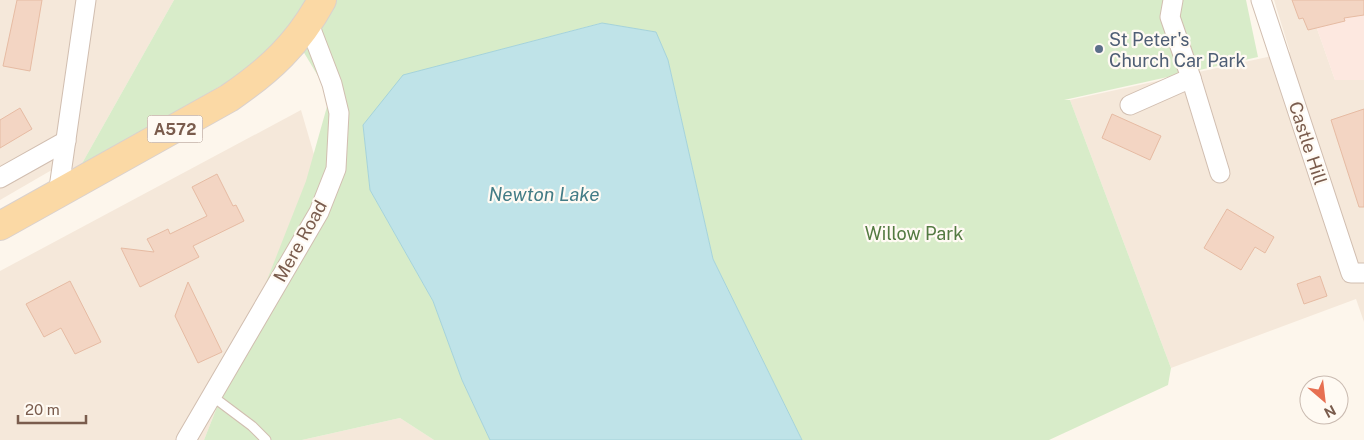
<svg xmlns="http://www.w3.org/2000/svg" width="1364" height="440" viewBox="0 0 1364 440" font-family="'Public Sans',sans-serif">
	<rect width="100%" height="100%" fill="#fdf6ec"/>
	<g fill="#f5e8da">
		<path d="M 0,0 L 174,0 L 80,167 L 50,171 L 0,200 Z"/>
		<path d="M 1274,0 L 1307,0 L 1335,80 L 1364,80 L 1364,322 L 1356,299 L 1171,368 L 1070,100 L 1290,52 Z"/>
		<path d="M 301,110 L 322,182 L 224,389 L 204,440 L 0,440 L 0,271 Z"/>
		<path d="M 400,418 L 434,440 L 302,440 Z"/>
	</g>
	<path fill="#fde8e0" d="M 1307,0 L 1364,0 L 1364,80 L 1335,80 Z"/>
	<path fill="#d8ecc9" d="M 174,0 L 1246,0 L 1258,57 L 1064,100 L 1070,100 L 1171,368 L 1168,385 L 1049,440 L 802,440 L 713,259 L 668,60 L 656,32 L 601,23 L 404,75 L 363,125 L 370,190 L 433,301 L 462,380 L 490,440 L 434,440 L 400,418 L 302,440 L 204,440 L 306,181 L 330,96 L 288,26 L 269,58 L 80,167 Z"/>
	<path fill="#bfe3e8" stroke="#a5d3da" d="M 602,23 L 656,32 L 668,60 L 713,259 L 802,440 L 490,440 L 462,380 L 433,301 L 370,190 L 363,125 L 403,75 Z"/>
	<g fill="#f3d5c3" stroke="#e6bba3">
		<path d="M 17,0 L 42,0 L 30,71 L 3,66 Z"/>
		<path d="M 1292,0 L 1364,0 L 1364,15 L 1344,18 L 1345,21 L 1308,30 L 1303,18 L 1299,19 Z"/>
		<path d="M 20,108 L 32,129 L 0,148 L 0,120 Z"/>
		<path d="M 1364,109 L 1364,207 L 1359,207 L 1331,120 Z"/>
		<path d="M 1112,114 L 1161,136 L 1150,160 L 1102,138 Z"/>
		<path d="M 217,174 L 233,206 L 236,205 L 244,221 L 193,246 L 199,257 L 140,287 L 121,248 L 154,252 L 147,239 L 168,229 L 170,234 L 207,216 L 192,187 Z"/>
		<path d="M 1227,209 L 1274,237 L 1265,253 L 1255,247 L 1241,270 L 1204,248 Z"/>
		<path d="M 1320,276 L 1327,296 L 1304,304 L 1297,284 Z"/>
		<path d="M 70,281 L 101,342 L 75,354 L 61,328 L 44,337 L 26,304 Z"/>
		<path d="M 188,282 L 222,352 L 198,363 L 175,316 Z"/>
	</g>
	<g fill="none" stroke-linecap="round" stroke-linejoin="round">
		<defs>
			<path id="service" d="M 212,396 L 252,426 L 266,440"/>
			<g id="minor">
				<path d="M 1261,0 L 1351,273 L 1364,273"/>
				<path d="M 1191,78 L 1220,173"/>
				<path d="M 1130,105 L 1191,78 L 1170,17 L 1173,0"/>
				<path d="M 0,178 L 66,141"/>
				<path d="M 58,195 L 86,0"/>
				<path d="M 186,440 L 319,212 L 336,169 L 339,113 L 332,84 L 309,24"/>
			</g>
			<path id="primary" d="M 0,226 L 229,98 C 270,70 298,44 322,0"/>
		</defs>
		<use href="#service" stroke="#d1beb0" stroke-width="11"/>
		<use href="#minor" stroke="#d1beb0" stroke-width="21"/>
		<use href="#primary" stroke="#dad1cd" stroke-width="30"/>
		<use href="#service" stroke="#fff" stroke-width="9"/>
		<use href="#minor" stroke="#fff" stroke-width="19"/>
		<use href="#primary" stroke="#fbd9a5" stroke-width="28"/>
	</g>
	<circle fill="#5c6f8a" stroke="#fffaf3" stroke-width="2" cx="1099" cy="49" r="5"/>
	<g text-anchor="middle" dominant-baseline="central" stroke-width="4.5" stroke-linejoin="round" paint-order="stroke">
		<rect fill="#fffaf3" stroke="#a28b7f" stroke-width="1" x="147.5" y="115.5" width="55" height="27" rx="4"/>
		<g font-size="16" font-weight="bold" fill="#7a5c4d">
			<text x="175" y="129">A572</text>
		</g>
		<g font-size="18" fill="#4e5e75" stroke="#fffaf3" text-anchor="start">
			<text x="1109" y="39">St Peter's<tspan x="1109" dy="21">Church Car Park</tspan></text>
		</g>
		<g font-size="18" fill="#7a5c4d" stroke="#fffaf3">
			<text transform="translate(1308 143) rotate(72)">Castle Hill</text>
			<text transform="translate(300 241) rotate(-61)">Mere Road</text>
		</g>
		<g font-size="18" fill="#537a41" stroke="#fffaf3">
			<text x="914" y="233">Willow Park</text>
		</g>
		<g font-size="19" font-style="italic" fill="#437c86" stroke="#fffaf3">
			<text x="544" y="194">Newton Lake</text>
		</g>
	</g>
	<g transform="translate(1324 400) rotate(152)"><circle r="24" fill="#fffaf3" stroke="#cabbb1"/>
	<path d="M0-4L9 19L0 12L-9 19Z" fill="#e76f51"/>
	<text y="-8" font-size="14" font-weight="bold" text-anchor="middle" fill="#7a5c4d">N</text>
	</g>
	<path d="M18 415v8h68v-8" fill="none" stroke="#7a5c4d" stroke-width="2.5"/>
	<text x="25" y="415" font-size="15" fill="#7a5c4d" stroke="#fffaf3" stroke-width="4" paint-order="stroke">20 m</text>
</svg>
